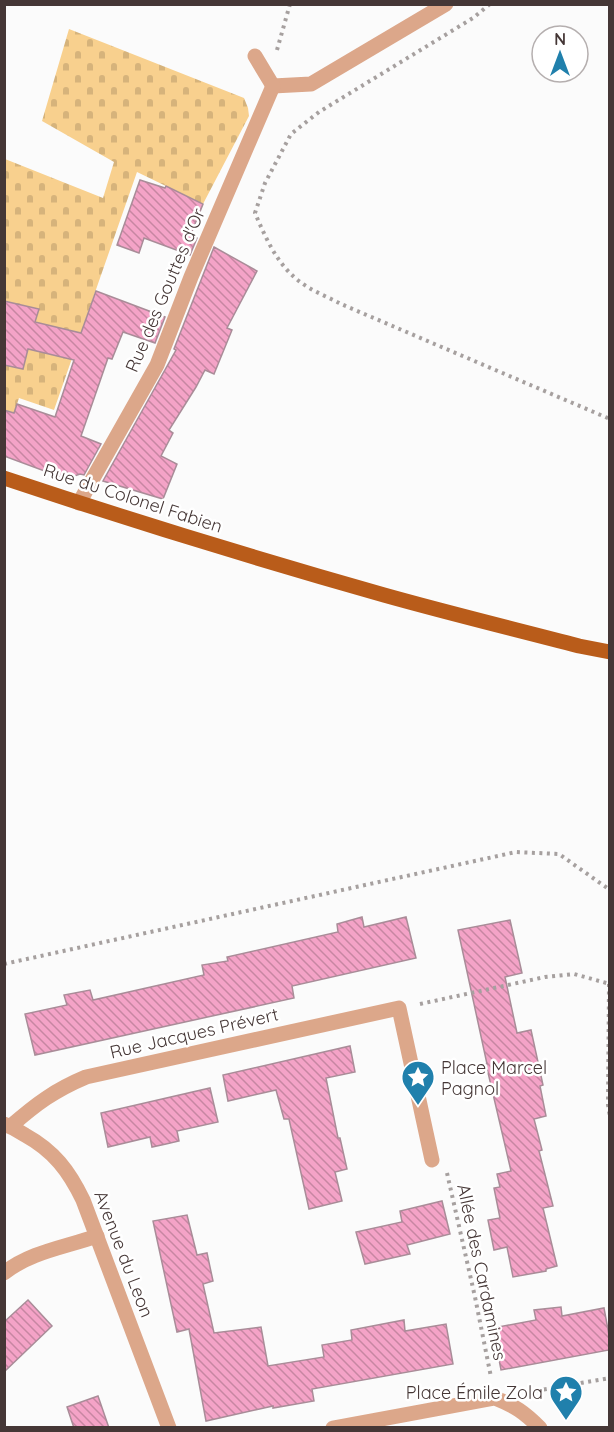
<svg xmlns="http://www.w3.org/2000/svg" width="614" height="1432" viewBox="0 0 614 1432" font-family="Quicksand,sans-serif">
	<defs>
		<pattern id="cemetery-stones" width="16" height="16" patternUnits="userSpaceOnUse" patternTransform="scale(1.5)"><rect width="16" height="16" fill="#f8d08e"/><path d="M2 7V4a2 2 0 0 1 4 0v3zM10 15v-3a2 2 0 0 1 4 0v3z" fill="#d6b37b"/></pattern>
		<pattern id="building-back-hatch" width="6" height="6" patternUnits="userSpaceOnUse" patternTransform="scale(1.5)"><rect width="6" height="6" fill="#f4a3c7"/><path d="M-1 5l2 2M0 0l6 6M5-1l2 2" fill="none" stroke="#c786a2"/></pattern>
	</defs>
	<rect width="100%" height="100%" fill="#fbfbfb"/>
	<path fill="url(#cemetery-stones)" d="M 69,29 L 244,98 L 248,108 L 249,116 L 203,204 L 137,172 L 54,410 L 19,398 L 14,413 L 5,410 L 5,365 L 23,369 L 28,349 L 46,353 L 53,327 L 35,322 L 38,309 L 5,301 L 5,159 L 103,198 L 114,162 L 42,121 Z"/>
	<g fill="url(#building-back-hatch)" stroke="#a98c98" stroke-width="1.5">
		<path d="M 140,180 L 165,188 L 166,186 L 203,204 L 191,234 L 197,238 L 190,255 L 144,238 L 139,253 L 117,245 Z"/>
		<path d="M 214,247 L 257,271 L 227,328 L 232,330 L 214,374 L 205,370 L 196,387 L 169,430 L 173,433 L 161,456 L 177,464 L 163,499 L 103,481 L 176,350 L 174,349 Z"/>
		<path d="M 96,291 L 165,317 L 155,343 L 123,332 L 112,359 L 108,358 L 81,436 L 101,444 L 84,475 L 80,474 L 66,479 L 4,456 L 4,410 L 14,413 L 17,404 L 55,417 L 74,360 L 28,349 L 23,369 L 4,365 L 4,301 L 39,309 L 35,322 L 81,333 Z"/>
		<path d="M 362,917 L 364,927 L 406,917 L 416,958 L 292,986 L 294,998 L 35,1055 L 25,1014 L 67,1005 L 64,995 L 90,990 L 93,1000 L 204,975 L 202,965 L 228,961 L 227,957 L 338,932 L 337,924 Z"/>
		<path d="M 510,920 L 522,973 L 505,977 L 517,1033 L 531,1030 L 543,1085 L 540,1086 L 546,1116 L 534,1119 L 542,1150 L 539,1151 L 553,1206 L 543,1208 L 557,1266 L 546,1269 L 546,1271 L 513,1277 L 507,1247 L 494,1250 L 488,1220 L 500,1218 L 494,1188 L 500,1187 L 497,1174 L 511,1171 L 486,1064 L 487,1064 L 458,930 Z"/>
		<path d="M 350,1046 L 355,1072 L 326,1078 L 338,1138 L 340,1138 L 347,1169 L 335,1172 L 342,1201 L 309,1209 L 289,1119 L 284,1119 L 276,1090 L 228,1101 L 223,1075 Z"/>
		<path d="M 210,1088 L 218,1122 L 177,1131 L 179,1141 L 166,1144 L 152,1147 L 150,1137 L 108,1147 L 101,1113 Z"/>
		<path d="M 442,1201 L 450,1234 L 407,1245 L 410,1254 L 365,1264 L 356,1232 L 402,1222 L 400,1211 Z"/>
		<path d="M 187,1215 L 197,1255 L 207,1253 L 213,1281 L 203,1284 L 214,1333 L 261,1327 L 268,1366 L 324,1357 L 322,1345 L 352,1340 L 351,1330 L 404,1320 L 405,1331 L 446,1324 L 453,1364 L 312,1389 L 314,1401 L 273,1408 L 273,1406 L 206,1421 L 189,1329 L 177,1332 L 153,1221 Z"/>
		<path d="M 28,1300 L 52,1326 L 4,1372 L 4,1322 Z"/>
		<path d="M 561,1307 L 562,1316 L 604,1308 L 609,1335 L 609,1350 L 501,1370 L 493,1328 L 536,1320 L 534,1310 Z"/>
		<path d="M 98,1396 L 109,1428 L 74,1428 L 67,1407 Z"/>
	</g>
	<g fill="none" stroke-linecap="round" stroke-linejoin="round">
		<g stroke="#a6a09f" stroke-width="4" stroke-dasharray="3 4.5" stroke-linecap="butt">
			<path d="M 490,4 L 473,18 L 319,112 L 291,134 L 265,183 L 255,213 C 267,241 279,269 306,286 C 317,293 330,298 341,304 L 610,419"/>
			<path d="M 277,50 L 290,4"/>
			<path d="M 4,964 L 516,852 L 559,854 L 610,890"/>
			<path d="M 609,984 L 608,1105 L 610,1117"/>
			<path d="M 420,1004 L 545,977 L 574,974 L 610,984"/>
			<path d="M 447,1173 L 475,1297 L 491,1377"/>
			<path d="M 529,1392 L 610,1378"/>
		</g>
		<g stroke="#dca78a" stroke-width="15">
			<path d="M 255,56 L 273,86"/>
			<path d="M 273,86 L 311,84 L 446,4"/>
			<path d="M 79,503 L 157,365 L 191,277 L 273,86"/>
			<path d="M 4,1124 C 12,1127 19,1131 25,1135 C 54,1151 69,1171 83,1200 L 169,1428"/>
			<path d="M 11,1126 C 36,1104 55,1090 86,1077 L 399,1008 L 432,1160"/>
			<path d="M 4,1273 C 30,1252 66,1247 97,1236"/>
			<path d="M 333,1428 L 495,1398 C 515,1406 524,1412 540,1428"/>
		</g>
		<path stroke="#b95c1a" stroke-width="15" d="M 4,478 C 130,520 257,559 384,595 C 448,613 514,629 579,646 L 610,652"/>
	</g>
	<defs>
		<symbol id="sight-pin" viewBox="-11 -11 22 30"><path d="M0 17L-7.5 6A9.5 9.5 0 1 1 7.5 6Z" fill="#2080ac" stroke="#fff"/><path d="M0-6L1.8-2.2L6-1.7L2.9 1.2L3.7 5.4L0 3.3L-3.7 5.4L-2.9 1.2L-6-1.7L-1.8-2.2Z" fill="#fff"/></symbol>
	</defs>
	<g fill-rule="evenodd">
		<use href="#sight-pin" x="399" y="1058" width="38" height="52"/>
		<use href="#sight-pin" x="547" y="1373" width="38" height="52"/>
	</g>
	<g text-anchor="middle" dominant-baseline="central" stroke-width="5" stroke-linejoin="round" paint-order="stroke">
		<g font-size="18" fill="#453736" stroke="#fff">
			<text transform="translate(165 290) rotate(-67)">Rue des Gouttes d'Or</text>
			<text transform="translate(133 498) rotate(18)">Rue du Colonel Fabien</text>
			<text transform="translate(194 1033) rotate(-13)">Rue Jacques Prévert</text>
			<text transform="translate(124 1254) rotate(69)">Avenue du Leon</text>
			<text transform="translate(482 1272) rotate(78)">Allée des Cardamines</text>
		</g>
		<g font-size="18" fill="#453736" stroke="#fff" text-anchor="start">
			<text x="441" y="1067">Place Marcel<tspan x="441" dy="21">Pagnol</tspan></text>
			<text x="543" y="1392" text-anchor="end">Place Émile Zola</text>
		</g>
	</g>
	<rect width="614" height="1432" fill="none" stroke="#453736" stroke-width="12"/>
	<g transform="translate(560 54)"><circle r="28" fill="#ffffff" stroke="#b5afaf" stroke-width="1.5"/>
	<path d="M0-4.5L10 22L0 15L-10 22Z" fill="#2080ac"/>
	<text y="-9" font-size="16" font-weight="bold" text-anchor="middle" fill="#453736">N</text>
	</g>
</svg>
